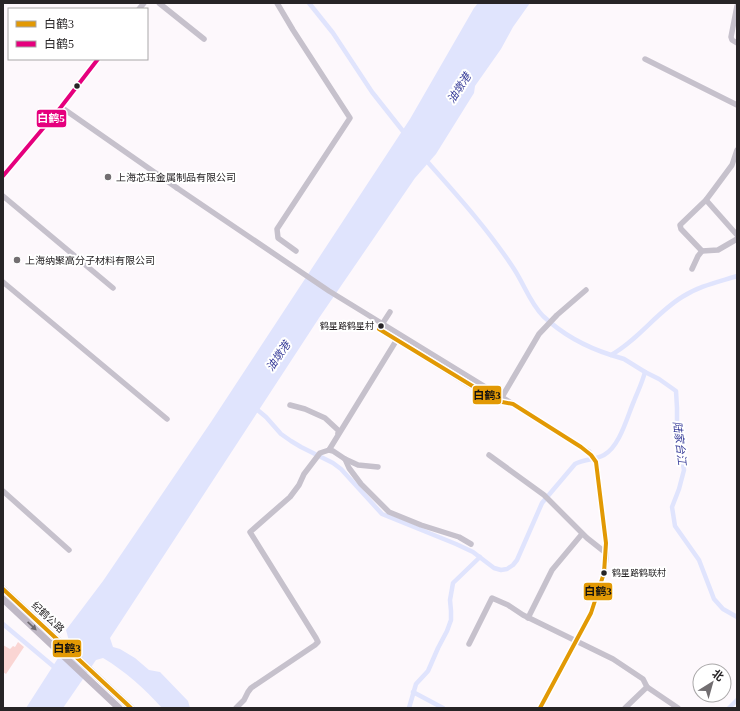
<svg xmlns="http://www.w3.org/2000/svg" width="740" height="711" viewBox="0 0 740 711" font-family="'Times New Roman','Noto Sans SC',serif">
	<rect width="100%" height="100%" fill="#fdf8fc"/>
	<path fill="#fad5d3" d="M 18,642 L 24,647 L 6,674 L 3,672 L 3,645 L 10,649 L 13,646 L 15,647 Z"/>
	<path fill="#e0e4fd" d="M 478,3 L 530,3 L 513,27 L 501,49 L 475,86 L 474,93 L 436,154 L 415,178 L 319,318 L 110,638 L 113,647 L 120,649 L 135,658 L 149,670 L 160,672 L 188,701 L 190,708 L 162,708 C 145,689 125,671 103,658 L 96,660 L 63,708 L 26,708 L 69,641 L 66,630 L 103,581 L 211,422 L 410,119 L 474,8 Z"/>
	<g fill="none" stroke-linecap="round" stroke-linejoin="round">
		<g stroke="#e0e4fd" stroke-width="4.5">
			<path d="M 309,3 L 333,33 L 372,92 L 406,135"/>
			<path d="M 424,158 C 456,194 488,229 514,269 C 524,284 530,303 543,316 C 562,334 586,347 611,355 C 638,340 656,313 682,297 C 699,286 718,282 737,276"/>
			<path d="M 611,355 L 624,359 L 645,372 L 659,379 L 676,391 L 677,408 L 677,430 L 684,470 L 679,489 L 672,507 L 675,526 L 699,560 L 714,599 L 723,609 L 737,617"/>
			<path d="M 254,407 L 266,417 L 281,434 L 291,441 L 301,447 L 333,463 L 341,469 L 382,514 L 456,544 L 473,552 L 494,568 L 501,570 L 507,569 L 513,565 L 517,560 L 542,503 L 575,464 C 584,459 595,460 604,455 C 620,446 627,417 634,401 C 638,391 642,383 645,372"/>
			<path d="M 3,624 L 53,666"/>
			<path d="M 413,692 L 443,708"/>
			<path d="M 409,708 L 416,684 L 428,671 L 438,648 L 447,631 L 451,620 L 451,611 L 450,600 L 453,583 L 480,557"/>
			<path d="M 729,708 L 737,700"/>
		</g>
		<g stroke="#c6c1cc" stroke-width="5.5">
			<path d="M 159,3 L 204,39"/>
			<path d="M 277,3 L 293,30 L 350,118 L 277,229 L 278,238 L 296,251"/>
			<path d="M 737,6 L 731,37 L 732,40 L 737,43"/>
			<path d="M 139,9 L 144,3"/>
			<path d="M 645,59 L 737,105"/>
			<path d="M 61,107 L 177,188"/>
			<path d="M 3,176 L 61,107 L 98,59"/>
			<path d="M 3,196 L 113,288"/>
			<path d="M 706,200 L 737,235"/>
			<path d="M 702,251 L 681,229 L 680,225 L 706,200 L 715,188 L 732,165 L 737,150"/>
			<path d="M 692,269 L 698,256 L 702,251 L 718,250 L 737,239"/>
			<path d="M 3,282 L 167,419"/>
			<path d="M 390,312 L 379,329 L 466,383 L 497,401 L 508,403"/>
			<path d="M 492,391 L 589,452 L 596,462 L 597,469 L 606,543 L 606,558 L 604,573 L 591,613 L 540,708"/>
			<path d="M 502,397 L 539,334 L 557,315 L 586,290"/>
			<path d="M 290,405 L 305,409 L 325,418 L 339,431 L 338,433"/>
			<path d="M 329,450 L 333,451 L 345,459 L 349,468 L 361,484 L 389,512 L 421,525 L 459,537 L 471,544"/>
			<path d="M 489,455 L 544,495 L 587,538 L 606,553"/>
			<path d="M 345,459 L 358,465 L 378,467"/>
			<path d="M 3,491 L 69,550"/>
			<path d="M 528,618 L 552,570 L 582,534"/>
			<path d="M 469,644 L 492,598 L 508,605 L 523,615 L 613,659 L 643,679 L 647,687 L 678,708"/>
			<path d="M 236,708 L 244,700 L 248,692 L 251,688 L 315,645 L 318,642 L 316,638 L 250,532 L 290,497 L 299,485 L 304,474 L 320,453 L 329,450 L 396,341"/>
			<path d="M 625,708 L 647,687"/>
		</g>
		<g stroke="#bfb8c5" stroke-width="7">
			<path d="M 3,589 L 131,708"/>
			<path d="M 3,599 L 119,708"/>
		</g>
		<path stroke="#c6c1cc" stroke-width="5.5" d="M 177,188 L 329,291 L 492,391"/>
		<defs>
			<g id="bus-1">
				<path d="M 381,326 L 379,329 L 497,401 L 513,404 L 581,447 L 591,455 L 596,462 L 606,543 L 604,573 L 591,613 L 540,708"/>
				<path d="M 3,589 L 131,708"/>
			</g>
			<path id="bus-2" d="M 3,176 L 61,107 L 98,59"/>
		</defs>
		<use href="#bus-1" stroke="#fff" stroke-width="7"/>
		<use href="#bus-2" stroke="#fff" stroke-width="7"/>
		<use href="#bus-1" stroke="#e29904" stroke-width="4"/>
		<use href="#bus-2" stroke="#e5007d" stroke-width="4"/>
	</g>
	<defs><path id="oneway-solid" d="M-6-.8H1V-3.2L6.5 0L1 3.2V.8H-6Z"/></defs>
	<use fill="#6b676e" href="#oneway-solid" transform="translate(32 626) rotate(43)"/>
	<g fill="#272426" stroke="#fff" stroke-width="1.5">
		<circle cx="77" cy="86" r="3.5"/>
		<circle cx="381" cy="326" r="3.5"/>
		<circle cx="604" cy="573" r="3.5"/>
	</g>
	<g fill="#726e71" stroke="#fff" stroke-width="1.5">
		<circle cx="108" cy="177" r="4"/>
		<circle cx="17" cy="260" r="4"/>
	</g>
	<g text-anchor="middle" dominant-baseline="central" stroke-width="4" stroke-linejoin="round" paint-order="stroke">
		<g font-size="9" fill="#272426" stroke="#fff" text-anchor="end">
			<text x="374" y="326">鹤星路鹤星村</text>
			<text x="612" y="573" text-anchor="start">鹤星路鹤联村</text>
		</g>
		<g font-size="10" fill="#272426" stroke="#fff" text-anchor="start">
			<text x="116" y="177">上海芯珏金属制品有限公司</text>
			<text x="25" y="260">上海纳聚高分子材料有限公司</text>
		</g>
		<g font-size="10" fill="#272426" stroke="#fff">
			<text transform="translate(48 617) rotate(43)">纪鹤公路</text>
		</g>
		<g font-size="11" font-style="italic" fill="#383d99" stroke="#fff">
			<text transform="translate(459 88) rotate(-57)">油墩港</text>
			<text transform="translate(278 356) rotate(-56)">油墩港</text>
			<text transform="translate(680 443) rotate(83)">陆家台江</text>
		</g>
	</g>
	<g stroke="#fff" stroke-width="1.5">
		<rect x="36" y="109" width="31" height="19" rx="4" fill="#e5007d"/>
		<rect x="472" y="385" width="30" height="20" rx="4" fill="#e29904"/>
		<rect x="583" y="582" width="30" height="19" rx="4" fill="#e29904"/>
		<rect x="52" y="639" width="30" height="19" rx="4" fill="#e29904"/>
	</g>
	<g font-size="11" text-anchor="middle" font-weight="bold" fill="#fff">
		<text x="51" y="122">白鹤5</text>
	</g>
	<g font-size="11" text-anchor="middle" font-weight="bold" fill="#111">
		<text x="487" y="399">白鹤3</text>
		<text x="598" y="595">白鹤3</text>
		<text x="67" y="652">白鹤3</text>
	</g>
	<rect width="740" height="711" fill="none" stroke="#272426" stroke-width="8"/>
	<rect x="8" y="8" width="140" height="52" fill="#ffffff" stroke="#a9a7a8"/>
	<rect x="16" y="21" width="20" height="6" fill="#e29904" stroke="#a9a7a8"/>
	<text x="44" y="28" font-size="12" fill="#272426">白鹤3</text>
	<rect x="16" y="41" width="20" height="6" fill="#e5007d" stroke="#a9a7a8"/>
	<text x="44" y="48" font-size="12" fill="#272426">白鹤5</text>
	<g transform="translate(712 683) rotate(37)"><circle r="19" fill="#ffffff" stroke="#a9a7a8"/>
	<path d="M0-3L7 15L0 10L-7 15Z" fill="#726e71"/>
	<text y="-6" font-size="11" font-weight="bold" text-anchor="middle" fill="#272426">北</text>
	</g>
</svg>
